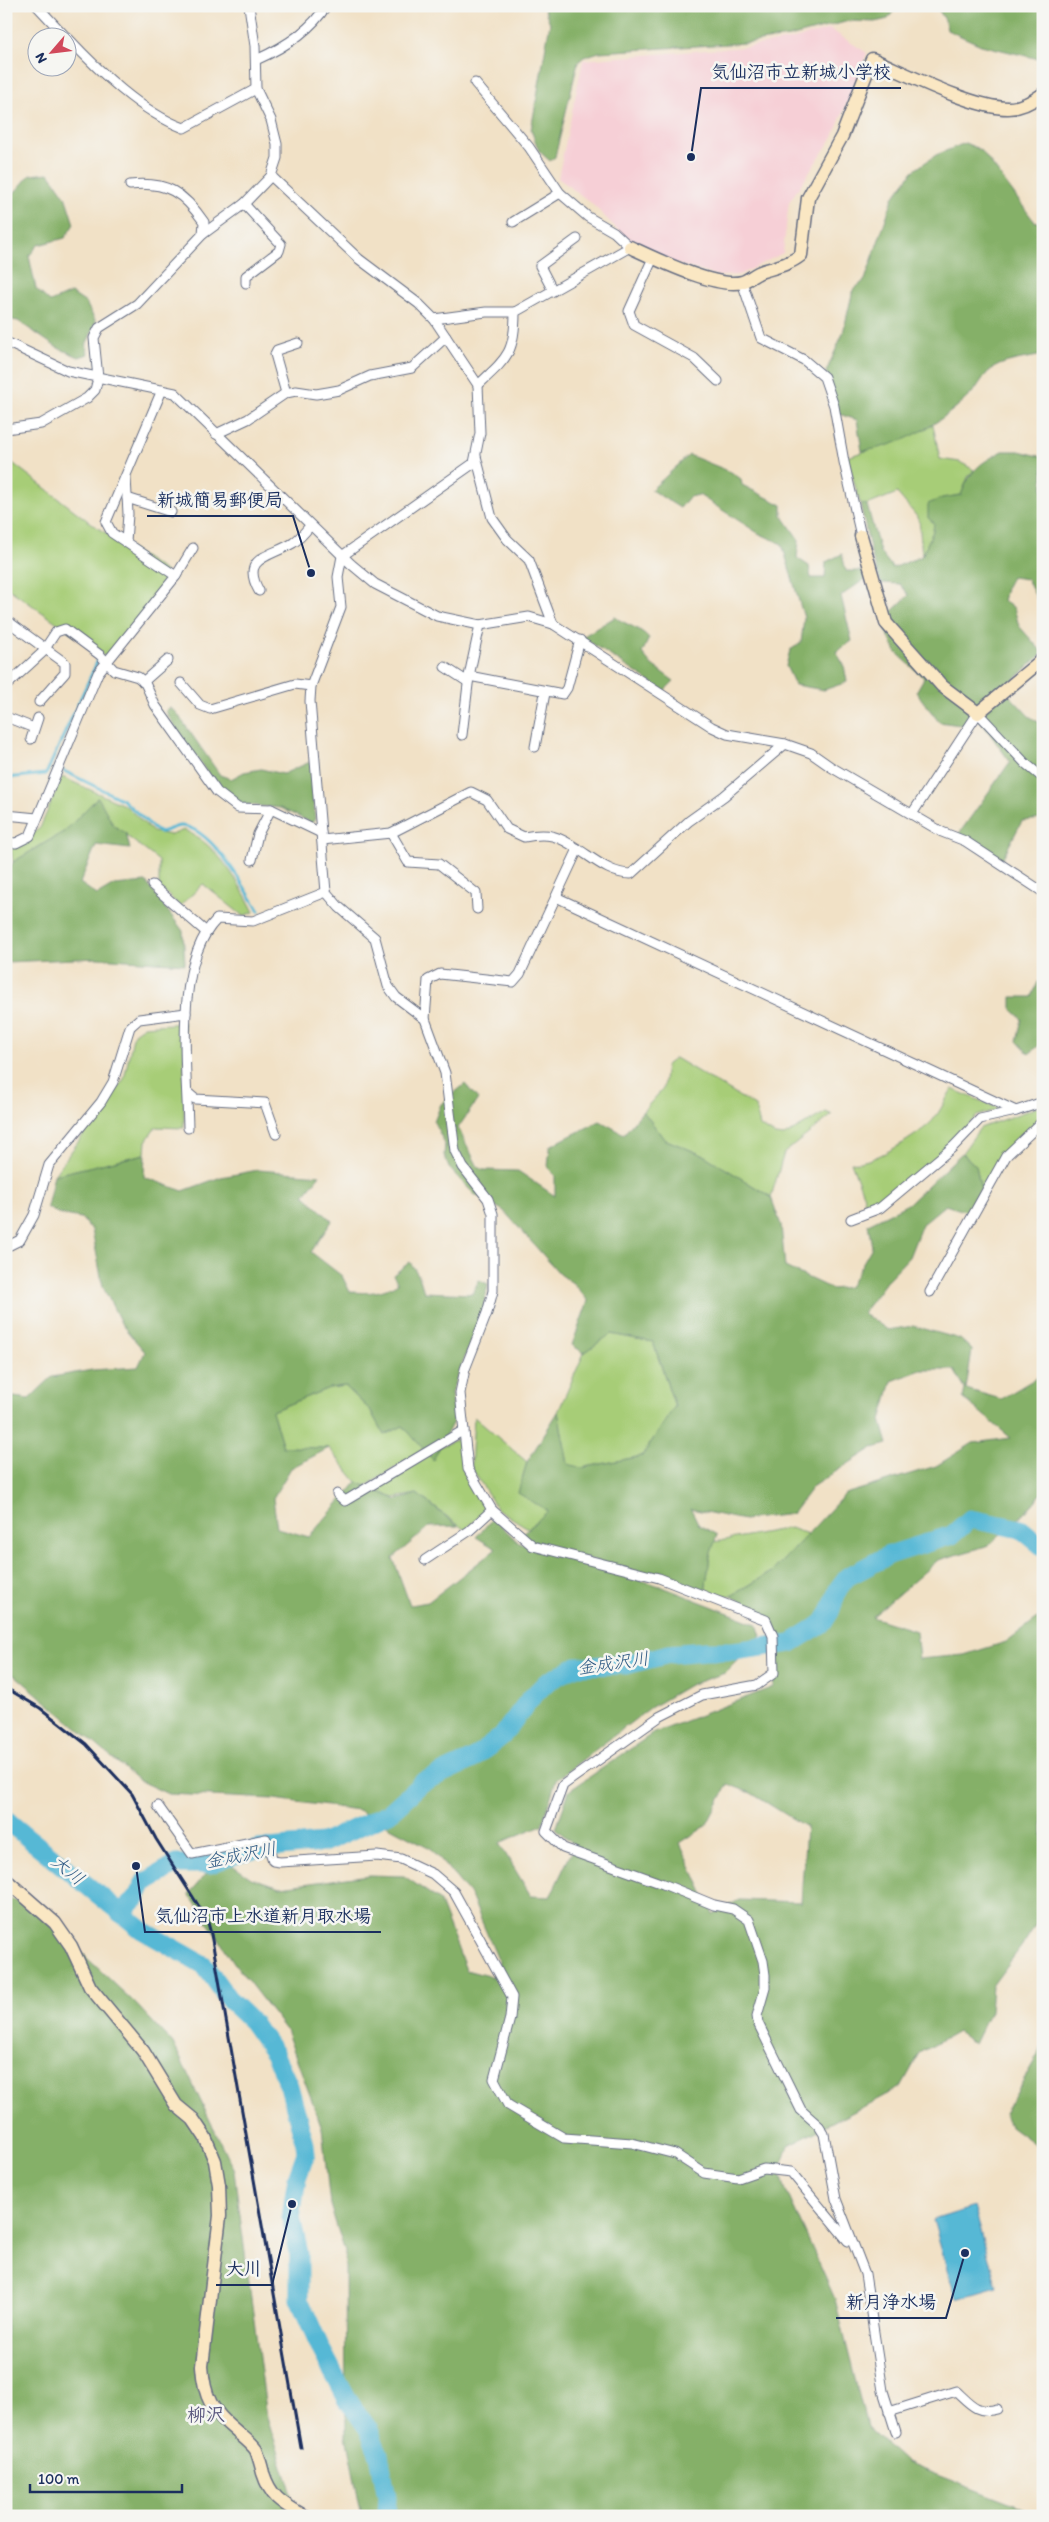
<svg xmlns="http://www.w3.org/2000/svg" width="1049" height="2522" viewBox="0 0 1049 2522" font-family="Itim,'Klee One',sans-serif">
	<rect width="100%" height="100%" fill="#f6f6f2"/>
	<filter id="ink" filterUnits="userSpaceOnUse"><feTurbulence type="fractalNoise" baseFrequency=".02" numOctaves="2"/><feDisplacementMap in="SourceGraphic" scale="10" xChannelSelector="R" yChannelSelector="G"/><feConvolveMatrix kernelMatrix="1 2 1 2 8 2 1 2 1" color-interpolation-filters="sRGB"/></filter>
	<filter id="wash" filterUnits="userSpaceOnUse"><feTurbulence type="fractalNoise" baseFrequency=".0096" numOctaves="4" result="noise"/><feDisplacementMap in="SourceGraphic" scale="20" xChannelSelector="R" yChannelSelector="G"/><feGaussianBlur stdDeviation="1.12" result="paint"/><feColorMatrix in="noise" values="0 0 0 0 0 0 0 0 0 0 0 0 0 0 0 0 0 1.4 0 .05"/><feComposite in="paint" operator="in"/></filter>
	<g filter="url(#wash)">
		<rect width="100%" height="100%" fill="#f1e1c6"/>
		<path fill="#f6cfd6" d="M 830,29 L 867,53 L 833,137 L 789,202 L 783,253 L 739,275 L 718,276 L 670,262 L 628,240 L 590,202 L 558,178 L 583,60 L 745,47 L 790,40 Z"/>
		<g fill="#a7cd77" stroke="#617e6a">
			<path d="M 933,425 L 940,459 L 960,462 L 974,470 L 968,477 L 961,495 L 942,498 L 933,531 L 922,556 L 919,519 L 897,493 L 867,505 L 860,503 L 847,457 L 903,439 Z"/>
			<path d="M 10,461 L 92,524 L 165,571 L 167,585 L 106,657 L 6,587 L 6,466 Z"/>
			<path d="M 62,777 L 126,806 L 153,832 L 171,835 L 184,830 C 217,844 238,881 254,912 L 243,916 L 203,884 L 180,906 L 159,887 L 159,861 L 114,826 L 98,798 L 65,831 L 13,862 L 11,850 L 40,828 Z"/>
			<path d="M 184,1023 L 184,1128 L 156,1127 L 146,1141 L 145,1154 L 54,1175 L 124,1079 L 134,1033 L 144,1026 Z"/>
			<path d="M 675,1058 L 755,1106 L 760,1126 L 775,1135 L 784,1136 L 826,1112 L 832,1115 L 784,1153 L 771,1197 L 705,1156 L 664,1139 L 643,1111 L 663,1089 L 666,1065 Z"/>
			<path d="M 952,1089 L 1000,1109 L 977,1116 L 933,1160 L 880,1203 L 866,1209 L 863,1194 L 851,1162 C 870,1166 913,1138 928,1125 C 938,1117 945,1100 952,1089 Z"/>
			<path d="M 1043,1105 L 1043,1114 L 1005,1151 L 981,1189 L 976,1166 L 962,1153 L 980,1128 Z"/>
			<path d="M 610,1334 L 653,1342 L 675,1407 L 642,1456 L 581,1468 L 568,1464 L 558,1412 L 584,1353 Z"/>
			<path d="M 345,1386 L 370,1410 L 384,1435 L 403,1426 L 424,1449 L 366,1486 L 357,1482 L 329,1448 L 283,1447 L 272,1411 L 329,1388 Z"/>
			<path d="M 474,1417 L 527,1462 L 518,1493 L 551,1511 L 528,1528 L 497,1509 L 471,1467 Z"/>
			<path d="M 462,1437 L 464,1470 L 487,1509 L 465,1530 L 417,1494 L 394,1498 L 373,1489 L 429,1454 L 433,1459 L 440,1447 Z"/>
			<path d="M 790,1528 L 808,1534 L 773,1571 L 731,1596 L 705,1592 L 710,1556 L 714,1542 Z"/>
		</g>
		<g fill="#85b068" stroke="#507063" fill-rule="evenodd">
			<path d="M 543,6 L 897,6 L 888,19 L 875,22 L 849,21 L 789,37 L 745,43 L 599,52 L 584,57 L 578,62 L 555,157 L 550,161 L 539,151 L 531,130 L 550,23 Z"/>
			<path d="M 936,6 L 1043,6 L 1043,60 L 981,45 L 947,30 L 945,20 Z"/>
			<path d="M 965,143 L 981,150 L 1034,221 L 1043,224 L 1043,355 C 1026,359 1001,360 988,372 C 982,378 978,387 972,393 C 943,422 903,446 862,451 L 857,420 L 839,414 L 826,372 L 843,333 L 853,290 L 865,280 L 893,198 L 913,171 L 936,155 Z"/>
			<path d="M 49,173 L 65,196 L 74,224 L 65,238 L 38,245 L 29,256 L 36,289 L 50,302 L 71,293 L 86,303 L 96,322 L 86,345 L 88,354 L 79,357 L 56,347 L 18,321 L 6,319 L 6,196 L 16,191 L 30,175 Z"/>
			<path d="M 1003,451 L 1019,451 L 1043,457 L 1043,601 L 1037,599 L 1027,579 L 1012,577 L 1006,588 L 1003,601 L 1014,608 L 1019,626 L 1043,653 L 967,724 L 960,725 L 939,722 L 916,692 L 924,678 L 896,652 L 886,631 L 891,612 L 909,595 L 900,584 L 881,583 L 872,557 L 860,503 L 867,505 L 880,552 L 893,568 L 922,556 L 933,531 L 934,523 L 928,518 L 928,504 L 942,498 L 961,495 C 971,469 979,464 1003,451 Z"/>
			<path d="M 689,455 L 731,472 L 741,479 L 742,485 L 782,505 L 782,515 L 799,540 L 797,558 L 809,566 L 811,578 L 825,578 L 826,562 L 842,554 L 846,571 L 863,571 L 865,579 L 841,596 L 852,641 L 836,652 L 844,665 L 847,682 L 824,690 L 795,685 L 786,666 L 790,650 L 801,643 L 804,618 L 782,544 L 758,533 L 699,495 L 689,497 L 680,508 L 651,490 Z"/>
			<path d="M 615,617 C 626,625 641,628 649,638 L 642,653 L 652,665 L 674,681 L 664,691 L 582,637 Z"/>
			<path d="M 1000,695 L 1009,695 L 1029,716 L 1043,725 L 1043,819 L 1022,821 L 1002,859 L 958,835 L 1010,762 L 978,717 Z"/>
			<path d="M 170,708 L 176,712 L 220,775 L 231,779 L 244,772 L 261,769 L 283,774 L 310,762 L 315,819 L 312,823 L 280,808 L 240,804 L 229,799 L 217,787 L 168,716 L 166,710 Z"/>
			<path d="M 98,797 L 114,826 L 126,833 L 130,849 L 96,845 L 80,883 L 97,895 L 114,885 L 146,882 L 183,931 L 185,964 L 98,958 L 6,962 L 6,876 L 13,862 L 65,831 Z"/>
			<path d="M 1038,982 L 1043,982 L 1043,1042 L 1029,1054 L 1017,1041 L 1022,1019 L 1012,1010 L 1012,997 L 1032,997 Z"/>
			<path d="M 465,1084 L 478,1099 L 458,1128 L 478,1167 L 484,1170 L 518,1171 L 555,1196 L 555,1176 L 548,1167 L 550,1146 L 600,1121 L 624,1134 L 643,1111 L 664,1139 L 705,1156 L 771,1197 L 781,1225 L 785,1267 L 832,1289 L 849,1287 L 872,1247 L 868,1224 L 908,1204 L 962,1153 L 976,1166 L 981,1189 L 968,1212 L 945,1205 L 922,1224 L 909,1257 L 888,1279 L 863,1313 L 888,1330 L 913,1326 L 960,1339 L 972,1350 L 966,1389 L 1001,1399 L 1043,1374 L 1043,1492 L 1024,1514 L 987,1546 L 938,1560 L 872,1617 L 916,1631 L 919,1659 L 964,1655 L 1006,1642 L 1043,1614 L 1043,1913 L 1026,1940 L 992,1986 L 990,2011 L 974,2044 L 957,2032 L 920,2053 L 901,2087 L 788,2146 L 780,2170 L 785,2188 L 835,2299 L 867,2427 L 906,2463 L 1043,2516 L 362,2516 L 346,2436 L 345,2252 L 330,2205 L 322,2128 L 286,2030 L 235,1964 L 189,1894 L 208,1872 L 232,1865 L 251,1878 L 281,1887 L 369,1875 L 404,1876 L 439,1900 L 466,1970 L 492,1977 L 499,1962 L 471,1896 L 432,1849 L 358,1810 L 274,1799 L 168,1794 L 138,1780 L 16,1676 L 6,1673 L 6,1482 L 9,1477 L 6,1473 L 6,1396 L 29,1399 L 52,1377 L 92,1370 L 138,1367 L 145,1352 L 122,1325 L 103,1287 L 92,1230 L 81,1218 L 59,1214 L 47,1207 L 54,1175 L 145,1154 L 144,1177 L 183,1191 L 221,1177 L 258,1170 L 320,1175 L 304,1195 L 332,1221 L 311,1252 L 342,1276 L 350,1292 C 369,1293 381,1294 398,1283 L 393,1275 L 410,1262 L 419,1276 L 424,1292 L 472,1294 L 479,1280 L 488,1284 L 483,1311 L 451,1393 L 455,1418 L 433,1460 L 403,1426 L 384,1435 L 370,1410 L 345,1386 L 329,1388 L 272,1411 L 283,1447 L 329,1448 L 291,1468 L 273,1498 L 277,1528 L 309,1537 L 357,1482 L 397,1500 L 417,1494 L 458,1526 L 429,1527 L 393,1558 L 410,1605 L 428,1602 L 496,1549 L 476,1537 L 493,1518 L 519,1543 L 660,1586 L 757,1624 L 761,1636 L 725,1673 L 689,1685 L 650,1708 L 556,1780 L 542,1825 L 499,1843 L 531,1896 L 550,1897 L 575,1845 L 556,1829 L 569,1791 L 652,1734 L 773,1687 L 780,1637 L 762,1612 L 731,1596 L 773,1571 L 845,1494 L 936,1466 L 973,1443 L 1011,1438 L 963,1398 L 965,1389 L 954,1370 L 921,1370 L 892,1381 L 881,1420 L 888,1444 L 873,1448 L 813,1486 L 792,1514 L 744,1520 L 691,1509 L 699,1525 L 717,1535 L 710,1556 L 705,1592 L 529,1542 L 521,1535 L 548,1511 L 518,1493 L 527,1462 L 558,1412 L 568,1464 L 581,1468 L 642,1456 L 675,1406 L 653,1342 L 611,1334 L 584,1353 L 572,1345 L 588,1301 L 574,1284 L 560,1274 L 504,1211 L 474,1194 L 449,1168 L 444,1155 L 445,1144 L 434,1122 L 441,1104 ZM 728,1784 L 751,1793 L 806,1827 L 801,1902 L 739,1900 L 713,1914 L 680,1843 L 706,1826 Z"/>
			<path d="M 6,1898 L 28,1903 L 134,2002 L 174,2045 L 234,2171 L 267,2417 L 299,2516 L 6,2516 Z"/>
			<path d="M 1043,2046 L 1043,2160 L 1036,2145 L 1010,2126 L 1004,2114 Z"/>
		</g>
		<path fill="#56b8d5" stroke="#38749a" d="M 974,2207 L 997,2287 L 956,2299 L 933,2220 Z"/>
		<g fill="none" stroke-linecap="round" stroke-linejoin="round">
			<g stroke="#56b8d5" stroke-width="3">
				<path d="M 64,771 L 123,800 L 158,832 C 166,832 172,827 180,826 C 210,825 245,888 259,911"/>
				<path d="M 6,778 L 46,774 L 98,660"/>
			</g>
			<g stroke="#56b8d5" stroke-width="19">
				<path d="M 6,1820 L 142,1930 L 204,1965 L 230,2001 L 252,2022 L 274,2053 L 289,2086 L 305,2144 L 306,2153 L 297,2178 L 291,2218 L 299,2253 L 299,2299 L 321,2349 L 347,2399 L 369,2430 L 379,2455 L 387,2497 L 386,2516"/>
				<path d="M 120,1913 L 136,1899 L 144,1883 L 176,1864 L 211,1864 L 227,1857 L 258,1849 L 323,1843 L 389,1813 L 423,1782 L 473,1759 L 502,1736 L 529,1700 L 547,1682 L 576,1666 L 626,1665 L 669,1654 L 705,1651 L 733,1651 L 791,1643 L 823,1623 L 830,1612 L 838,1589 L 847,1577 L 889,1555 L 952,1535 L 970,1519 L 1021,1529 L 1043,1547"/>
			</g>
		</g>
	</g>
	<g filter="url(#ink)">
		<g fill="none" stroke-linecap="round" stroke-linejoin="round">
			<defs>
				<g id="street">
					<path d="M 37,6 L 67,38"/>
					<path d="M 249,6 L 255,46 L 256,89 L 271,120 L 277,144 L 277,158 L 271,176 L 359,259 L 419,304 L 434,319 L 478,385 C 507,358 515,353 515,312 L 630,247 L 614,232 L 588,217 L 560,193 L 529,147 L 475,83"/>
					<path d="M 68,38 C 99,71 141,112 184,128 L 256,89"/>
					<path d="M 256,60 C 283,48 310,32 326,6"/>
					<path d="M 130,185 C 167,181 184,193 204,222 L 203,234"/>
					<path d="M 244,204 L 281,244 L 279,251 L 246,276 L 246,283"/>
					<path d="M 513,222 L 560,193"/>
					<path d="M 653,258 L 629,311 L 634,325 L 694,358 L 718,381"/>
					<path d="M 742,282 L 761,338 L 804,360 L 824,377 L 834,406 L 844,462 L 861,536"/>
					<path d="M 553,291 L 540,266 L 577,239"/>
					<path d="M 434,319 L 486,312 L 515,312"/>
					<path d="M 6,342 L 68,371 L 175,393 L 351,564 L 375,584 L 437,616 L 480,625 L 529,617 L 553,624 L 712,727 L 727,734 L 785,744 L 811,753 L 831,767 L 942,832 L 965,841 L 1043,892"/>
					<path d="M 478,385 L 480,433 L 474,463 L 342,556 L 338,577 L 341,607 L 311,686 L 310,701 L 326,892 L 339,907 L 375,938 L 388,986 L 396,997 L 425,1019 L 445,1073 L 455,1151 L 463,1167 L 488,1199 L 493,1214 L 493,1291 L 487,1313 L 465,1369 L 460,1393 L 468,1469 L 492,1510 L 533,1546 L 659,1578 L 766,1620 L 773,1636 L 774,1673 L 757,1685 L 702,1695 L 659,1717 L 563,1785 L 546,1831 L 563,1848 L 663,1884 L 714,1905 L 733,1909 L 749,1920 L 763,1961 L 765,1975 L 765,1988 L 757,2016 L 758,2023 L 801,2110 L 819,2126 L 824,2134 L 836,2199 L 865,2274 L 883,2391 L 896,2432"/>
					<path d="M 286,393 L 275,354 L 277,350 L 298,343"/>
					<path d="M 6,429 L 41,424 L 87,398 L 95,390 L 98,378 L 94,338 L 99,328 L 137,304 L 203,234 L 244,204 L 271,176"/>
					<path d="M 216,434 L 248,419 L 286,393 L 296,391 L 316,394 L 328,392 L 339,390 L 370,376 L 412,368 L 446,337"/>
					<path d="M 476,456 L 492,518 L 507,539 L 529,560 L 553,624"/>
					<path d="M 126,477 L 128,514 L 126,542"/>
					<path d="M 127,498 L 171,512"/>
					<path d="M 176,576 L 193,548"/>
					<path d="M 259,591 C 240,557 270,557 293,543 C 299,539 305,532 310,526"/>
					<path d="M 6,620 L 65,663 L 65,673 L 39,702"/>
					<path d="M 480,625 L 469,676 L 563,694 L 567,688 L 580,640"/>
					<path d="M 445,667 L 468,682"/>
					<path d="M 143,682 L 168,660"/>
					<path d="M 181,683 L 200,705 L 210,709 L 295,684 L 311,686"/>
					<path d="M 6,686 L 42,653 L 56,632 L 65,629 L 100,655 L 114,670 L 138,677 L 145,683 L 155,705 L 217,792 L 238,808 L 271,809 L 321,833"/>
					<path d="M 6,717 L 34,728"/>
					<path d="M 462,735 L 469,676"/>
					<path d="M 31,739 L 38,718"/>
					<path d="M 535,747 L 545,693"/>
					<path d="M 912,814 L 978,713 L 1025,763 L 1043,778"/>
					<path d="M 6,815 L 37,818"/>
					<path d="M 391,833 L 408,862 L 439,864 L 476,893 L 477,909"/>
					<path d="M 322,840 L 391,833 L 471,792 L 487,800 L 507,829 L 524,837 C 549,832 558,836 578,849 L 520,974 L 513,982 L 440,974 L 428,980 L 425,1019"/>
					<path d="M 6,842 L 16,843 L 30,836 L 98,673 L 176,576 L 112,533 L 106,522 L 162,390"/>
					<path d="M 578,849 C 595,860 611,874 631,874 L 689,821 L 724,796 L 785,744"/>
					<path d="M 252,860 L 258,834 L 271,809"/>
					<path d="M 152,885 L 205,931"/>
					<path d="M 556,897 L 1016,1111"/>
					<path d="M 188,1093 L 195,1099 L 265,1103 L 276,1134"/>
					<path d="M 188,1128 C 187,1069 173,963 217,919 L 253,921 L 326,892"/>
					<path d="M 851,1219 L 880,1208 L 953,1147 L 980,1119 L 1016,1111 L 1043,1102"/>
					<path d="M 6,1247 L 20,1240 L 34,1215 L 49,1165 L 101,1102 L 113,1082 L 130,1027 L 139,1019 L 186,1013"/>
					<path d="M 930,1292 L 1006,1156 L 1043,1121"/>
					<path d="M 337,1494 L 345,1501 L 464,1430"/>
					<path d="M 425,1560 L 469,1531 L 492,1510"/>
					<path d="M 158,1806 L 192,1854 L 266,1839 L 273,1861 L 280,1862 L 377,1856 L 401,1859 L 433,1874 L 454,1892 L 512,1997 L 510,2018 L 494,2079 L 508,2105 L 564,2138 L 632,2143 L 675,2154 L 704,2173 L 738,2178 L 764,2169 L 791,2172 L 848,2241"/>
					<path d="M 889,2412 L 956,2391 C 969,2403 978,2415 997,2409"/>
				</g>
				<g id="secondary">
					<path d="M 630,247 C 654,258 716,289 742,282 C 749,280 755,273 763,271 C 776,267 790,264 801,255 L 808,198 L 842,136 L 872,59 C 907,74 972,108 1008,108 C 1021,108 1032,102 1043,94"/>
					<path d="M 861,536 L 886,623 L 942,686 L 978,713 L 1043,659"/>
					<path d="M 6,1880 L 55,1923 L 71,1946 L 90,1987 L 143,2051 L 176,2105 L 193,2119 L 205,2137 L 215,2161 L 219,2185 L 220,2216 L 202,2366 C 204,2398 212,2411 236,2431 C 243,2437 251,2443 256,2450 C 259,2457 261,2465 263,2473 C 271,2498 282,2503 304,2516"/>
				</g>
			</defs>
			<use href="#street" stroke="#666d82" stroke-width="11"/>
			<use href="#secondary" stroke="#666d82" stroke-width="15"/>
			<use href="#street" stroke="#fff" stroke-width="9"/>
			<use href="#secondary" stroke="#fae7c3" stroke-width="12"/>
			<path stroke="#1b2f5e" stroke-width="3" d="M 6,1688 L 40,1708 L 86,1744 L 132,1794 L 156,1839 L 207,1919 L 211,1934 L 301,2448"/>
		</g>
	</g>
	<g text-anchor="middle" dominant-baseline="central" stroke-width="5" stroke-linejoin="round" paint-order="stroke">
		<g font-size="18" font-style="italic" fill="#2d5882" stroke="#f6f6f2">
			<text transform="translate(613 1663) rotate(-8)">金成沢川</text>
			<text transform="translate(241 1855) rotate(-11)">金成沢川</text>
			<text transform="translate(68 1870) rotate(39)">大川</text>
		</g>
		<g font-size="19" font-weight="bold" fill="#5d5a80" stroke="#f6f6f2">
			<text x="206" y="2414">柳沢</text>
		</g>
	</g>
	<path fill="none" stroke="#1b2f5e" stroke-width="2" d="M691 157L701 88H901M311 573L293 516H147M136 1866L145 1932H381M292 2204L272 2285H216M965 2253L946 2318H836"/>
	<g fill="#1b2f5e" stroke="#f6f6f2" stroke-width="2">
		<circle cx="691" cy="157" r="5"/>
		<circle cx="311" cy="573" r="5"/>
		<circle cx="136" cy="1866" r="5"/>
		<circle cx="292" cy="2204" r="5"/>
		<circle cx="965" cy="2253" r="5"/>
	</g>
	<g font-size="18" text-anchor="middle" font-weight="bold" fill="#1b2f5e" stroke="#f6f6f2" stroke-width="5" stroke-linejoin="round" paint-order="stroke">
		<text x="801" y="78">気仙沼市立新城小学校</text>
		<text x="220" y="506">新城簡易郵便局</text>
		<text x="263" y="1922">気仙沼市上水道新月取水場</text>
		<text x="244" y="2275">大川</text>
		<text x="891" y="2308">新月浄水場</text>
	</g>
	<rect width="1049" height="2522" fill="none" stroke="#f6f6f2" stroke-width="25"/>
	<g transform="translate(52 52) rotate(242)"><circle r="24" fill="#f6f6f2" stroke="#9ea6b7"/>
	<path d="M0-4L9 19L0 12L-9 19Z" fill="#d1495b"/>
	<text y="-8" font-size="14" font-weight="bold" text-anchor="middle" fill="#1b2f5e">N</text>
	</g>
	<path d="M30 2484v8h152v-8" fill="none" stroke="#1b2f5e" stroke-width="2.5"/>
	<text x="38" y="2484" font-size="15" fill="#1b2f5e" stroke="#f6f6f2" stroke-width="4" paint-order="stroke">100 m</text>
</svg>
